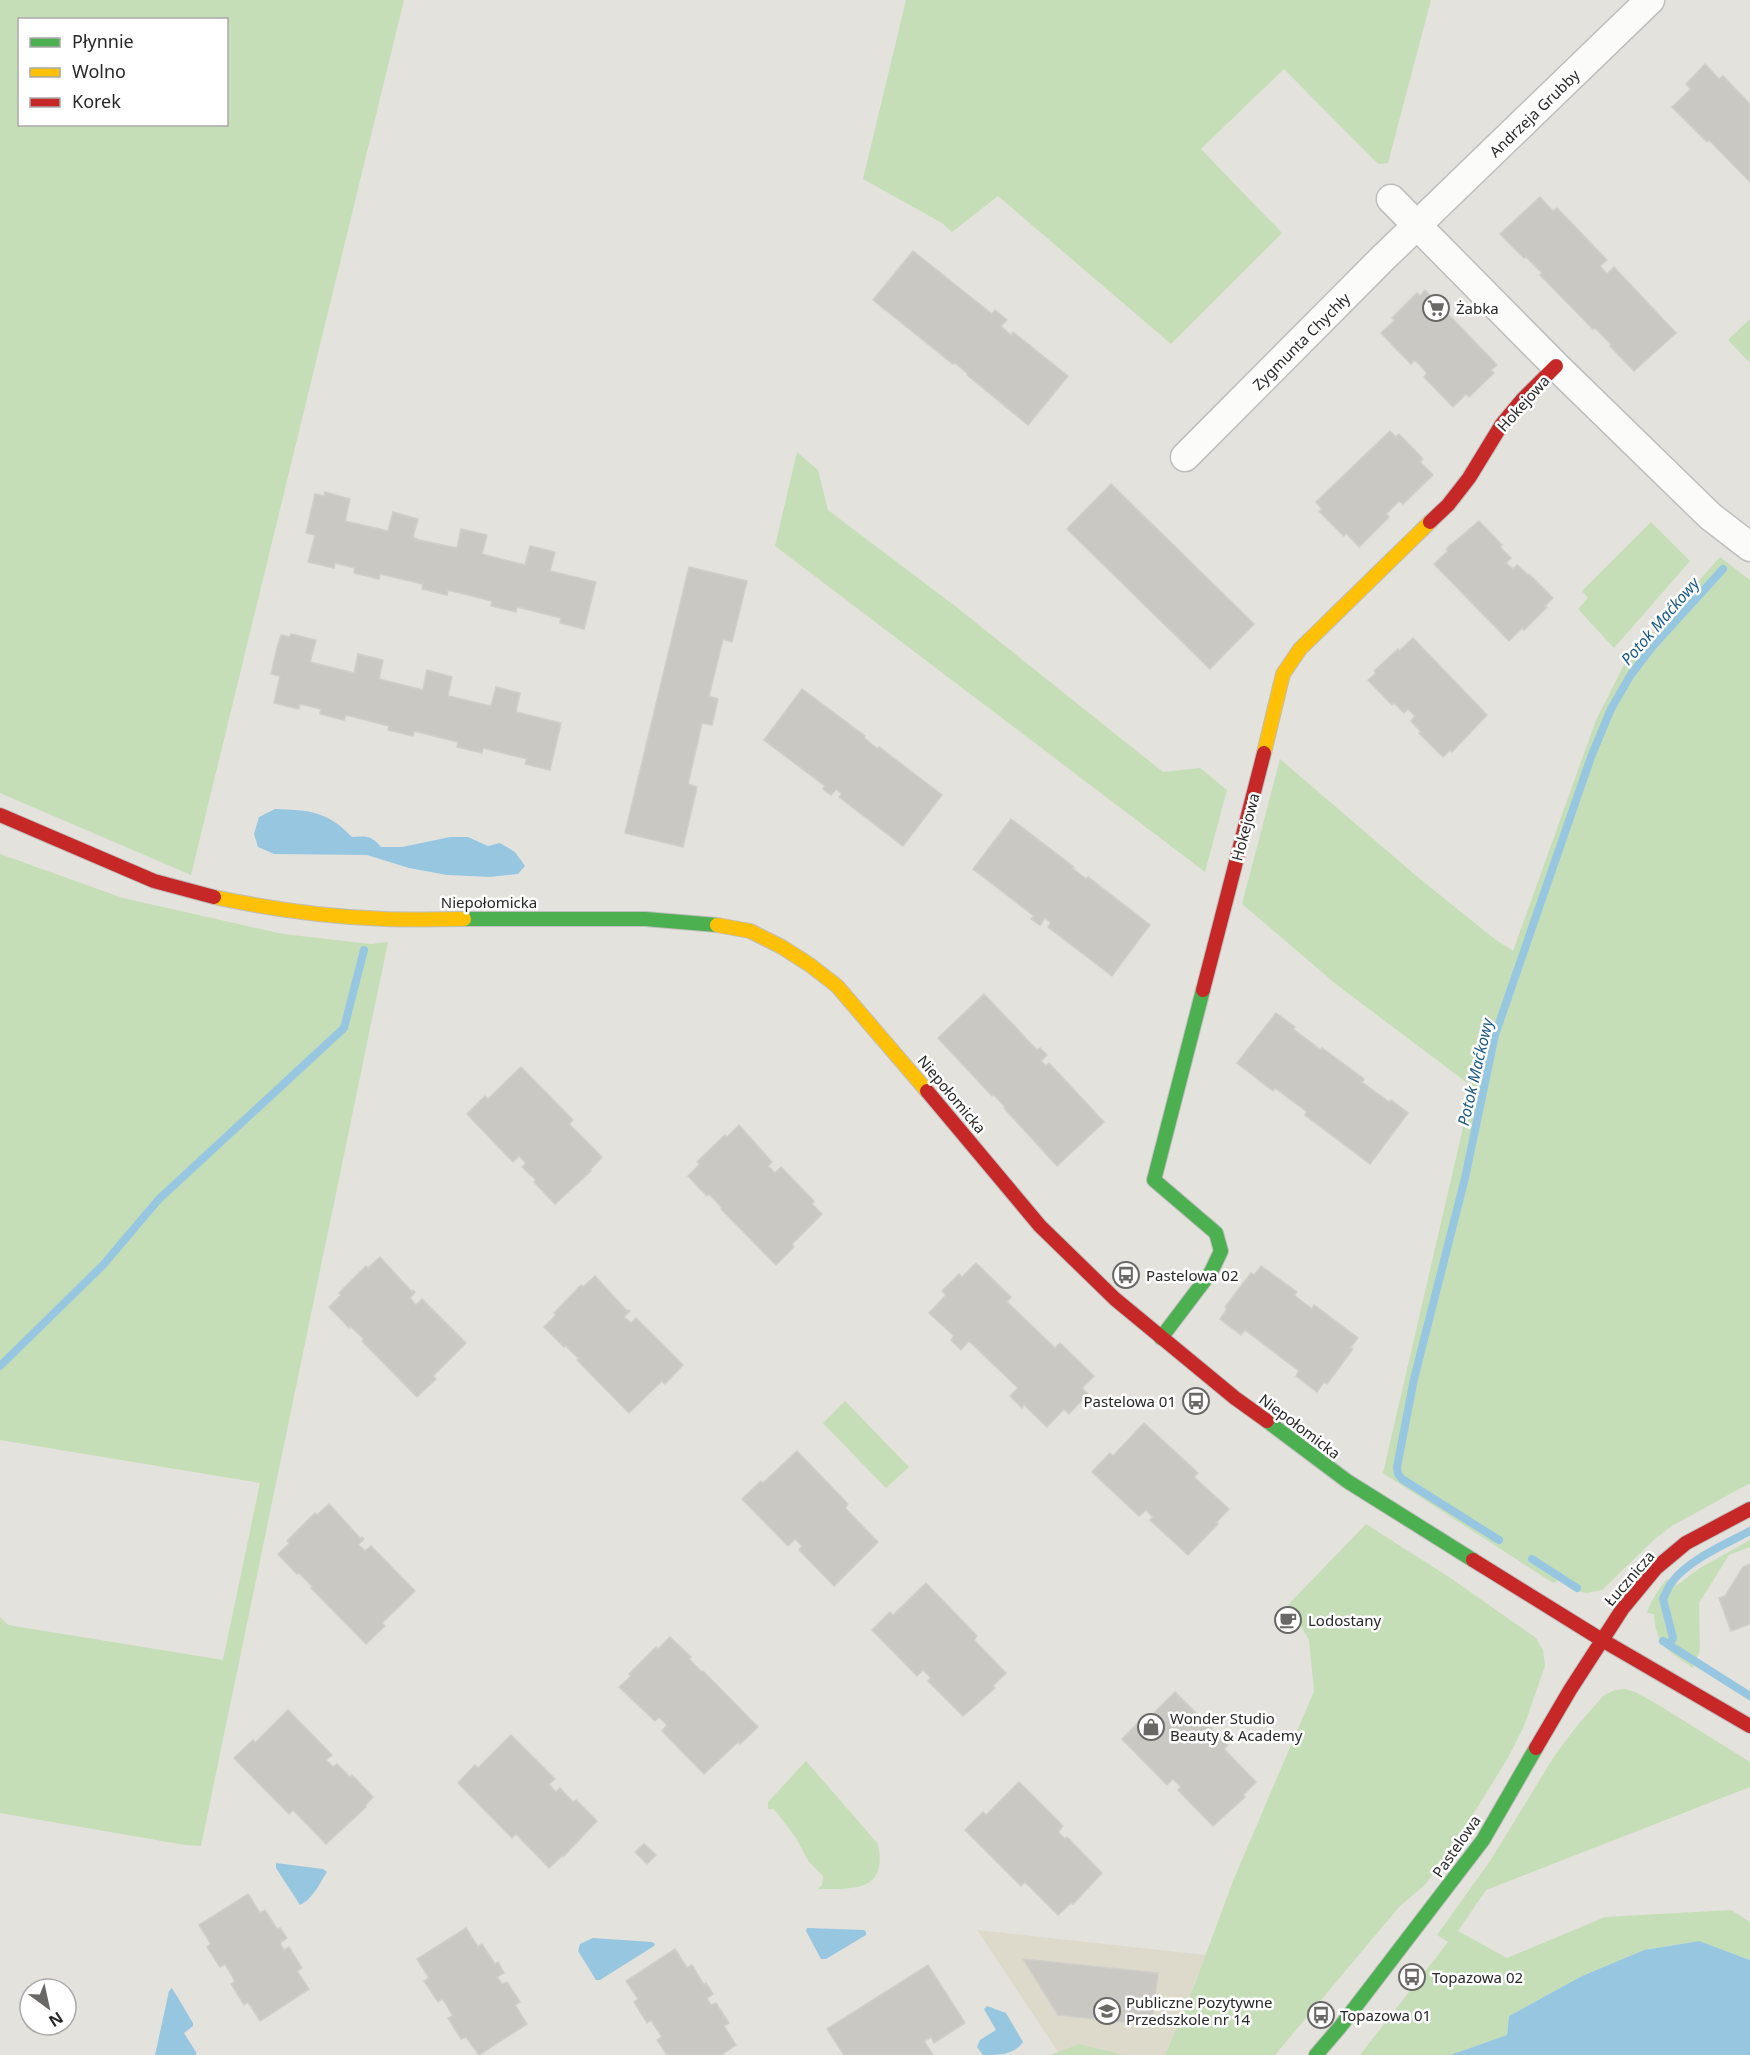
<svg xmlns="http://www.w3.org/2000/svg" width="1750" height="2055" viewBox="0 0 1750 2055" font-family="'Noto Sans',sans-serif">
	<rect width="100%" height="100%" fill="#e4e2dc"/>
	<path fill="#dedacb" d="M 977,1930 L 1206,1955 L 1165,2055 L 1125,2055 L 1079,2044 L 1058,2052 Z"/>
	<g fill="#c5deb8" fill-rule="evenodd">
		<path d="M 0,0 L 404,0 L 191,875 L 0,793 ZM 20,20 L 226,20 L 226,124 L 20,124 Z"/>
		<path d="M 906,0 L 1431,0 L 1388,163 L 1378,164 L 1284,69 L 1201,149 L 1282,233 L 1171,344 L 998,196 L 952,232 L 942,223 L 863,179 Z"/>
		<path d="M 1750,319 L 1750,361 L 1749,362 L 1728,340 Z"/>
		<path d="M 797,452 L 818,470 L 828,510 L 955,606 L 1163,772 L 1200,768 L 1227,790 L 1205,872 L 775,546 Z"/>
		<path d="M 1651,522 L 1690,561 L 1614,648 L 1578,609 L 1588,598 L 1582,591 Z"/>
		<path d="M 1720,557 L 1750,580 L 1750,1483 L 1672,1526 L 1656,1538 L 1602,1590 L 1587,1593 L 1581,1592 L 1559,1580 L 1553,1583 L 1383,1473 L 1462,1132 L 1470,1085 L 1337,985 L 1242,904 L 1280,759 L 1420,879 L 1496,940 L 1513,951 L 1596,720 L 1624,665 Z"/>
		<path d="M 0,854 L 123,898 L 283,934 L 371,944 L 388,942 L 201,1846 L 185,1845 L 0,1813 L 0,1617 L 8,1625 L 223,1660 L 260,1483 L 0,1440 Z"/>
		<path d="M 845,1401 L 909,1467 L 886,1488 L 823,1423 Z"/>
		<path d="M 1366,1524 L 1452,1579 L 1536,1638 L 1543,1650 L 1545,1666 L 1524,1726 L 1509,1756 L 1464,1829 L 1426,1884 L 1399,1907 L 1275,2055 L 1165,2055 L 1197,1978 L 1233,1881 L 1314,1691 L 1309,1640 L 1296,1618 L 1283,1610 Z"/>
		<path d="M 1750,1540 L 1750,1547 L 1729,1555 L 1699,1603 L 1700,1650 L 1693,1668 C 1668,1650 1656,1647 1654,1614 L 1647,1613 C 1651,1600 1659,1589 1667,1579 L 1677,1585 L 1700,1568 Z"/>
		<path d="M 1625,1689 L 1635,1692 L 1657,1704 L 1750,1762 L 1750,1787 L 1486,1890 L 1458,1931 L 1507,1958 L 1605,1917 L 1731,1910 L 1750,1922 L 1750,1960 L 1699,1941 L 1644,1950 L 1582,1976 L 1509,2016 L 1507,2035 L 1450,2055 L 1360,2055 L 1448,1942 L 1437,1935 L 1490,1861 L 1555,1755 L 1576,1727 L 1604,1695 L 1615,1690 Z"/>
		<path d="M 806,1761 L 878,1844 C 888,1892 854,1889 818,1889 L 822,1885 L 823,1876 L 809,1862 L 796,1838 L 774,1809 L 768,1809 L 768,1802 Z"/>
		<path d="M 1079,2044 L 1125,2055 L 1050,2055 Z"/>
	</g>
	<g fill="#97c7e0">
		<path d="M 275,809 C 310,810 327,811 352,837 C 366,836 371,835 381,847 L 402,847 L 450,837 L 468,837 L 488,846 L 500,843 L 515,852 L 525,866 L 518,874 L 490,877 L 447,875 L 409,868 L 367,855 L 274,854 L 258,847 L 254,834 L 259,817 Z"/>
		<path d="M 276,1863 L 323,1869 L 327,1872 C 319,1884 313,1899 300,1905 L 276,1868 Z"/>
		<path d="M 807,1928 L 864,1930 L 866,1932 L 866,1935 L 826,1959 L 821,1959 L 806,1931 Z"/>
		<path d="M 593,1938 L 652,1942 L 655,1944 L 654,1946 L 600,1980 L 596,1980 L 578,1951 L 580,1944 Z"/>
		<path d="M 1699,1941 L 1750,1960 L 1750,2055 L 1450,2055 L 1507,2035 L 1509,2016 L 1582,1976 L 1644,1950 Z"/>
		<path d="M 172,1988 L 193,2023 L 193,2026 L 184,2033 L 196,2052 L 196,2055 L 155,2055 L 169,1991 Z"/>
		<path d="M 987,2006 L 1006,2013 L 1023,2042 C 1014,2055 999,2055 983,2055 L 977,2047 L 980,2040 L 996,2030 L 984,2009 Z"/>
	</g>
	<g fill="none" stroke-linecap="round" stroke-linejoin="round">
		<g stroke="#97c7e0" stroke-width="8">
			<path d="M 0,1366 L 103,1265 L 159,1199 L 344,1028 L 364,950"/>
			<path d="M 1499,1540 L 1402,1479 L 1398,1474 L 1397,1467 L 1414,1379 L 1465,1178 L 1495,1035 L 1591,757 L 1611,709 L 1630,676 L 1652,647 L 1723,569"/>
			<path d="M 1532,1559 L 1577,1588"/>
			<path d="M 1663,1641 L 1750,1696"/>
			<path d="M 1669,1645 L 1673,1638 L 1663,1599 C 1666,1593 1668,1587 1672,1582 C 1688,1560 1726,1544 1750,1531"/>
		</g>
	</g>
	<g fill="#c9c8c3" stroke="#cfcec9" stroke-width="1.5">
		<path d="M 1705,64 L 1719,79 L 1723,76 L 1750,104 L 1750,182 L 1709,140 L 1707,142 L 1672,107 L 1691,89 L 1686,84 Z"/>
		<path d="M 1540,197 L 1553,211 L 1557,208 L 1607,260 L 1600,266 L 1607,274 L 1614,267 L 1676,333 L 1634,371 L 1610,346 L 1611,344 L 1595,328 L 1593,329 L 1540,275 L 1542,273 L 1526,257 L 1524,258 L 1500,234 Z"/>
		<path d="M 913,251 L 992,314 L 995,310 L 1007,320 L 1001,326 L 1011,335 L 1013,332 L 1068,376 L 1028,425 L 967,375 L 968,374 L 955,363 L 953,364 L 873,300 Z"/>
		<path d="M 1425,290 L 1497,365 L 1491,370 L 1494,373 L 1469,397 L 1466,394 L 1453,407 L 1424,377 L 1427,373 L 1418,363 L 1414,360 L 1411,364 L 1381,333 L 1395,320 L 1392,318 L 1417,293 L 1420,296 Z"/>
		<path d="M 1390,431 L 1396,437 L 1399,434 L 1423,459 L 1420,462 L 1433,475 L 1403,504 L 1399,501 L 1386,514 L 1389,517 L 1359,547 L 1346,533 L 1344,536 L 1319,511 L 1322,509 L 1316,502 Z"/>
		<path d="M 1111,484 L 1254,624 L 1210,669 L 1067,529 Z"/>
		<path d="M 325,492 L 350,499 L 345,521 L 388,531 L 393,512 L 418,519 L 413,537 L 419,540 L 457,548 L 461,529 L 487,535 L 482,554 L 525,565 L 530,546 L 555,552 L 550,571 L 596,582 L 584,629 L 560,623 L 561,618 L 517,607 L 516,612 L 491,606 L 492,601 L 448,590 L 447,595 L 422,589 L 423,584 L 380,574 L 379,579 L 354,573 L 355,568 L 335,563 L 334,568 L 308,562 L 315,535 L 306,533 L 315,494 L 324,496 Z"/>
		<path d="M 1479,521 L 1502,545 L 1500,547 L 1511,558 L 1506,563 L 1513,569 L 1517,565 L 1528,575 L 1529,574 L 1553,598 L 1545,606 L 1547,607 L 1524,630 L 1522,628 L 1509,641 L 1434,564 L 1448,551 L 1446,549 Z"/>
		<path d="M 689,567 L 747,581 L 732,642 L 723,639 L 709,696 L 718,699 L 712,725 L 702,723 L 695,754 L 688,784 L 697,787 L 683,847 L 625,833 Z"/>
		<path d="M 291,634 L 316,640 L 310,662 L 354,673 L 358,654 L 383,660 L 379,679 L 423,690 L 427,670 L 452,677 L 448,696 L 491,706 L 496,687 L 520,693 L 516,712 L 561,723 L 550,770 L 525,764 L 527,759 L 483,748 L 482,753 L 457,747 L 458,742 L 414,731 L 413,736 L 388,730 L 389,726 L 346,715 L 344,720 L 320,714 L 321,709 L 300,704 L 299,709 L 274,703 L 280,676 L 271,674 L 277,648 L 281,635 L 290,637 Z"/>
		<path d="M 1413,638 L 1487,715 L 1452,752 L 1450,750 L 1443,757 L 1419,733 L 1421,732 L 1411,721 L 1415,716 L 1408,709 L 1404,713 L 1394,703 L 1392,705 L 1368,680 L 1376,673 L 1374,671 L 1398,649 L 1399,651 Z"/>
		<path d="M 802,689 L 865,736 L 864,738 L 878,749 L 879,747 L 942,795 L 903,846 L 839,797 L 842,794 L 836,789 L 831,795 L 823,789 L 825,786 L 764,740 Z"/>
		<path d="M 1011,819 L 1074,867 L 1072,868 L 1086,879 L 1088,877 L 1150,925 L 1112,976 L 1048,927 L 1051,923 L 1045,918 L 1040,925 L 1031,919 L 1034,916 L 973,869 Z"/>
		<path d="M 984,994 L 1037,1050 L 1040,1048 L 1047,1055 L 1041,1061 L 1046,1066 L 1049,1063 L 1104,1122 L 1057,1166 L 1004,1108 L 1005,1107 L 993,1094 L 992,1096 L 938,1038 Z"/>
		<path d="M 1276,1013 L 1295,1027 L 1293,1029 L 1321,1050 L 1322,1048 L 1364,1079 L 1362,1082 L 1389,1102 L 1391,1100 L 1408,1113 L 1370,1164 L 1305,1115 L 1307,1112 L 1275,1088 L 1273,1091 L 1237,1063 Z"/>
		<path d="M 521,1067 L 573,1120 L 569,1124 L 602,1157 L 590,1170 L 591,1171 L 555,1204 L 534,1182 L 536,1180 L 522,1167 L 526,1163 L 519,1156 L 513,1162 L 467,1114 L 485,1096 L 488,1099 Z"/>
		<path d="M 739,1125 L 772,1162 L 768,1166 L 775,1173 L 781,1167 L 814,1201 L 812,1204 L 822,1214 L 792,1244 L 794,1247 L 776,1265 L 721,1209 L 722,1208 L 709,1194 L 707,1196 L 688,1176 L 700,1164 L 697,1162 L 725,1135 L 727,1137 Z"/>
		<path d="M 380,1257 L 412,1292 L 413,1290 L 415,1292 L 410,1298 L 416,1305 L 422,1299 L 466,1343 L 433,1376 L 436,1379 L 417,1397 L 362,1341 L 364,1339 L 350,1326 L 349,1328 L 329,1307 L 341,1295 L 339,1293 L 366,1266 L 368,1268 Z"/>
		<path d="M 976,1263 L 1011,1297 L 1007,1302 L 1055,1348 L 1060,1343 L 1094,1376 L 1082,1388 L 1088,1394 L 1069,1414 L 1064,1409 L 1047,1427 L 1024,1405 L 1022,1408 L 1010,1396 L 1018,1388 L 969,1341 L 961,1350 L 951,1340 L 954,1336 L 929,1313 L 946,1295 L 942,1291 L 959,1274 L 962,1277 Z"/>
		<path d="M 1261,1266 L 1297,1292 L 1294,1295 L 1312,1309 L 1314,1305 L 1358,1338 L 1350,1348 L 1353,1349 L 1327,1384 L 1324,1382 L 1317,1392 L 1296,1376 L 1299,1371 L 1245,1330 L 1241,1335 L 1220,1319 L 1227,1309 L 1225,1307 L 1251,1273 L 1254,1275 Z"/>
		<path d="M 595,1276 L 627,1311 L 628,1310 L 630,1311 L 624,1317 L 631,1323 L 636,1318 L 683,1365 L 665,1384 L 662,1381 L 629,1413 L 577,1360 L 579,1359 L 565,1345 L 564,1347 L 544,1327 L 556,1315 L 554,1313 L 581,1285 L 583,1287 Z"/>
		<path d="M 1144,1423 L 1198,1473 L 1194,1477 L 1229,1509 L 1216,1523 L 1218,1524 L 1188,1555 L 1150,1520 L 1153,1517 L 1146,1510 L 1139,1516 L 1092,1472 L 1110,1453 L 1113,1456 Z"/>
		<path d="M 797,1451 L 848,1504 L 845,1508 L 878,1542 L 834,1586 L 799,1550 L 802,1546 L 795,1539 L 788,1546 L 742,1499 L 761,1481 L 763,1483 Z"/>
		<path d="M 329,1504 L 361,1539 L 362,1537 L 364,1539 L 358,1545 L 361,1547 L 365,1551 L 371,1546 L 415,1591 L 382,1623 L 385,1626 L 366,1644 L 311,1588 L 313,1587 L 299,1573 L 297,1574 L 278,1554 L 290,1543 L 287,1541 L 315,1513 L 317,1515 Z"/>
		<path d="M 1750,1564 L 1750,1624 L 1731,1631 L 1719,1598 L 1725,1596 L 1743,1567 Z"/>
		<path d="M 926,1583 L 977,1636 L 974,1640 L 1006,1673 L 993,1686 L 995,1688 L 963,1716 L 928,1681 L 931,1678 L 923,1670 L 917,1676 L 872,1630 L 890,1612 L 893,1615 Z"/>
		<path d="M 670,1637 L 691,1657 L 689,1659 L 702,1672 L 703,1671 L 758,1727 L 740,1744 L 738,1742 L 704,1774 L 662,1731 L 667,1725 L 659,1717 L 655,1721 L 619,1687 L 631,1676 L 629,1674 L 656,1647 L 658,1649 Z"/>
		<path d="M 1175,1692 L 1228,1745 L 1224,1749 L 1256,1782 L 1243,1795 L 1245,1797 L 1213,1826 L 1178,1790 L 1181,1787 L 1173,1779 L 1167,1785 L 1122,1739 L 1140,1721 L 1143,1724 Z"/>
		<path d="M 288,1710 L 332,1755 L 326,1760 L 333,1767 L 337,1764 L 350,1777 L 352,1775 L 373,1797 L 365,1806 L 366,1807 L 326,1844 L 293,1810 L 289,1814 L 234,1758 L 253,1740 L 255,1743 Z"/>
		<path d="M 511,1735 L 555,1779 L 549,1784 L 551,1787 L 556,1792 L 560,1788 L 573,1802 L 576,1800 L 597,1821 L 563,1857 L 562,1856 L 549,1868 L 516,1834 L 512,1838 L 458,1783 L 475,1765 L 478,1768 Z"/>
		<path d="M 1019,1782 L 1063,1826 L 1058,1832 L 1065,1839 L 1067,1837 L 1102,1873 L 1073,1904 L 1071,1903 L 1058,1915 L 1025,1882 L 1021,1886 L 965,1830 L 983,1812 L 986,1815 Z"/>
		<path d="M 644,1844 L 656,1855 L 647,1864 L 635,1852 Z"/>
		<path d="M 248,1894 L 260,1913 L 265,1910 L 277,1929 L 280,1928 L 287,1938 L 280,1943 L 284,1950 L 289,1947 L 302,1968 L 297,1971 L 309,1989 L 260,2021 L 248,2002 L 244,2005 L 231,1984 L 235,1981 L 228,1969 L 225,1964 L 220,1967 L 207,1947 L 211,1944 L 199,1925 Z"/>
		<path d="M 466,1928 L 478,1947 L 482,1944 L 495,1964 L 498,1962 L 504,1973 L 497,1977 L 502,1984 L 507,1982 L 520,2002 L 515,2005 L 527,2024 L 479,2055 L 466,2037 L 461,2039 L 448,2018 L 453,2016 L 446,2004 L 442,1999 L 438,2002 L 424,1981 L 429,1978 L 417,1959 Z"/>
		<path d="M 675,1949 L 687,1968 L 692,1965 L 704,1985 L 706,1983 L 713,1994 L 707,1998 L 711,2005 L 716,2003 L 729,2023 L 724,2026 L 736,2045 L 721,2055 L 667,2055 L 657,2040 L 662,2037 L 654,2025 L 651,2020 L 647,2023 L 634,2002 L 638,1999 L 626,1981 Z"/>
		<path d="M 1023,1959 L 1158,1973 L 1152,2025 L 1058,2015 Z"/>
		<path d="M 928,1965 L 965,2023 L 934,2043 L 931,2037 L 924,2041 L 933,2055 L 844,2055 L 827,2029 Z"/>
	</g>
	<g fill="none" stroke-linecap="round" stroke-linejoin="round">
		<defs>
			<g id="street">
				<path d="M 1391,199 L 1556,366 L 1710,516 L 1750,547"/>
				<path d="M 1185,457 L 1383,258 L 1650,0"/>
			</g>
			<g id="fast">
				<path d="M 464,919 L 645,919 L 717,925"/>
				<path d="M 1161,1338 L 1211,1272 L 1221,1251 L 1216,1233 L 1154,1180 L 1203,990"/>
				<path d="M 1267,1421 L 1347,1481 L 1473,1560"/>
				<path d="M 1316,2055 L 1340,2027 L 1483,1840 L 1536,1748"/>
			</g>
			<g id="slow">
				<path d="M 1264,753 L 1283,674 L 1300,649 L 1430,522"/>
				<path d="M 214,897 C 270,909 327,917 385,919 C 411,920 438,919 464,919"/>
				<path d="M 717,925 L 750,931 L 782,947 L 810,965 L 837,986 L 927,1091"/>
			</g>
			<g id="jam">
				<path d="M 1430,522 L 1448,505 L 1469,478 L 1502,424 L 1522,400 L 1556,366"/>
				<path d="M 0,815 L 154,881 L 214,897"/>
				<path d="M 1203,990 L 1264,753"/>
				<path d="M 927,1091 L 1040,1226 L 1115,1299 L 1235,1398 L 1267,1421"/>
				<path d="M 1473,1560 L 1602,1640 L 1750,1726"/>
				<path d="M 1536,1748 L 1570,1690 L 1623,1608 L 1656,1568 L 1686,1543 L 1750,1509"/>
			</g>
		</defs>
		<use href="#street" stroke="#bebebe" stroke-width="31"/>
		<use href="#fast" stroke="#bebebe" stroke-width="16"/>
		<use href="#slow" stroke="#bebebe" stroke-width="16"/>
		<use href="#jam" stroke="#bebebe" stroke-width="16"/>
		<use href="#street" stroke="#fbfbfa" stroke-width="28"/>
		<use href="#fast" stroke="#4caf50" stroke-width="14"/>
		<use href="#slow" stroke="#ffc107" stroke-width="14"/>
		<use href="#jam" stroke="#c62828" stroke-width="14"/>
	</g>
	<defs>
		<symbol id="supermarket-ring" viewBox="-11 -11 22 22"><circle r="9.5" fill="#fff" stroke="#696866" stroke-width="1.5"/><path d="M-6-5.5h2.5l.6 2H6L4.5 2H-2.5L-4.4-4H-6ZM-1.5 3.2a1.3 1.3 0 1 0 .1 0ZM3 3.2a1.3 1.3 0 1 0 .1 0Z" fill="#696866"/></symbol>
		<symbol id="bus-ring" viewBox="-11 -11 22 22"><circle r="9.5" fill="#fff" stroke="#696866" stroke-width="1.5"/><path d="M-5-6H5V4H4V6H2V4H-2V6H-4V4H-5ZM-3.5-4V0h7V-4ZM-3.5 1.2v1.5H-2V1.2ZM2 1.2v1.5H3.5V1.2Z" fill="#696866"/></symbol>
		<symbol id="cafe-ring" viewBox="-11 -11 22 22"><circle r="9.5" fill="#fff" stroke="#696866" stroke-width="1.5"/><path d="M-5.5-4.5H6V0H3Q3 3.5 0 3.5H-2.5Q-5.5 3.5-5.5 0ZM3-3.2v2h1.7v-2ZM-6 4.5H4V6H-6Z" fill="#696866"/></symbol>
		<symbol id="shop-ring" viewBox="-11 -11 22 22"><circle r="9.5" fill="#fff" stroke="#696866" stroke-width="1.5"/><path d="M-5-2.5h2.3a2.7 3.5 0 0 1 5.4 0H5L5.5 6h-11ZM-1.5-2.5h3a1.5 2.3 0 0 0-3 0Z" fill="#696866"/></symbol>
		<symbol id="school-ring" viewBox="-11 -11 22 22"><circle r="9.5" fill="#fff" stroke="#696866" stroke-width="1.5"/><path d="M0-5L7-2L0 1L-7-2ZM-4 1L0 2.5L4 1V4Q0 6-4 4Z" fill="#696866"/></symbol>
	</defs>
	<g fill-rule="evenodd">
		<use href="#supermarket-ring" x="1421" y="293" width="30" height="30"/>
		<use href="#bus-ring" x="1111" y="1260" width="30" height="30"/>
		<use href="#bus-ring" x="1181" y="1386" width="30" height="30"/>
		<use href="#cafe-ring" x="1273" y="1605" width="30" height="30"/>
		<use href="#shop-ring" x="1136" y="1712" width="30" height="30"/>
		<use href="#bus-ring" x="1397" y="1962" width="30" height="30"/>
		<use href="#school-ring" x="1092" y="1996" width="30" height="30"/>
		<use href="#bus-ring" x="1306" y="2000" width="30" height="30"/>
	</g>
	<g text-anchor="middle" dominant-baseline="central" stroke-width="5" stroke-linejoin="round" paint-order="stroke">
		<g font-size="15" fill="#272727" stroke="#fff">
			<text transform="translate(1534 113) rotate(-44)">Andrzeja Grubby</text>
			<text transform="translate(1301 341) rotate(-45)">Zygmunta Chychły</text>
			<text transform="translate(1523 403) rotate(-48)">Hokejowa</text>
			<text transform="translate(1245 827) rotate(-75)">Hokejowa</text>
			<text x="489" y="902">Niepołomicka</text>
			<text transform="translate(952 1094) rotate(50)">Niepołomicka</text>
			<text transform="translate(1300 1426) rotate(37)">Niepołomicka</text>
			<text transform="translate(1629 1578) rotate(-49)">Łucznicza</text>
			<text transform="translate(1456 1846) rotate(-55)">Pastelowa</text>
		</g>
		<g font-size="15" fill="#272727" stroke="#fff" text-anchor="start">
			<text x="1456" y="308">Żabka</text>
			<text x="1146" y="1275">Pastelowa 02</text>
			<text x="1176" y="1401" text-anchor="end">Pastelowa 01</text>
			<text x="1308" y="1620">Lodostany</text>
			<text x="1170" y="1718">Wonder Studio<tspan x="1170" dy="17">Beauty &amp; Academy</tspan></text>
			<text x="1432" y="1977">Topazowa 02</text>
			<text x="1126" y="2002">Publiczne Pozytywne<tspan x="1126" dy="17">Przedszkole nr 14</tspan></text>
			<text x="1340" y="2015">Topazowa 01</text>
		</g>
		<g font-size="16" font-style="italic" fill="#1a5987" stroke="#fff">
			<text transform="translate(1660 621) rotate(-49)">Potok Maćkowy</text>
			<text transform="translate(1475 1072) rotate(-77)">Potok Maćkowy</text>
		</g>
	</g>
	<rect x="18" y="18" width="210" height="108" fill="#ffffff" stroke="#a9a9a9" stroke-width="1.5"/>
	<rect x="30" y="38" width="30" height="9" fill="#4caf50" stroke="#a9a9a9" stroke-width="1.5"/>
	<text x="72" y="48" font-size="18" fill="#272727">Płynnie</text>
	<rect x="30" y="68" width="30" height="9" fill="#ffc107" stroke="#a9a9a9" stroke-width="1.5"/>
	<text x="72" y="78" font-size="18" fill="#272727">Wolno</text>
	<rect x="30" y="98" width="30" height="9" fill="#c62828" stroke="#a9a9a9" stroke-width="1.5"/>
	<text x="72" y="108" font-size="18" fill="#272727">Korek</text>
	<g transform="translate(48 2007) rotate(147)"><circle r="28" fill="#ffffff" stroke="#a9a9a9" stroke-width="1.5"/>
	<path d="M0-4.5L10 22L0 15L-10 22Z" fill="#696866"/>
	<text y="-9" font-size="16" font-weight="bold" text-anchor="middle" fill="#272727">N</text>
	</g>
</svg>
